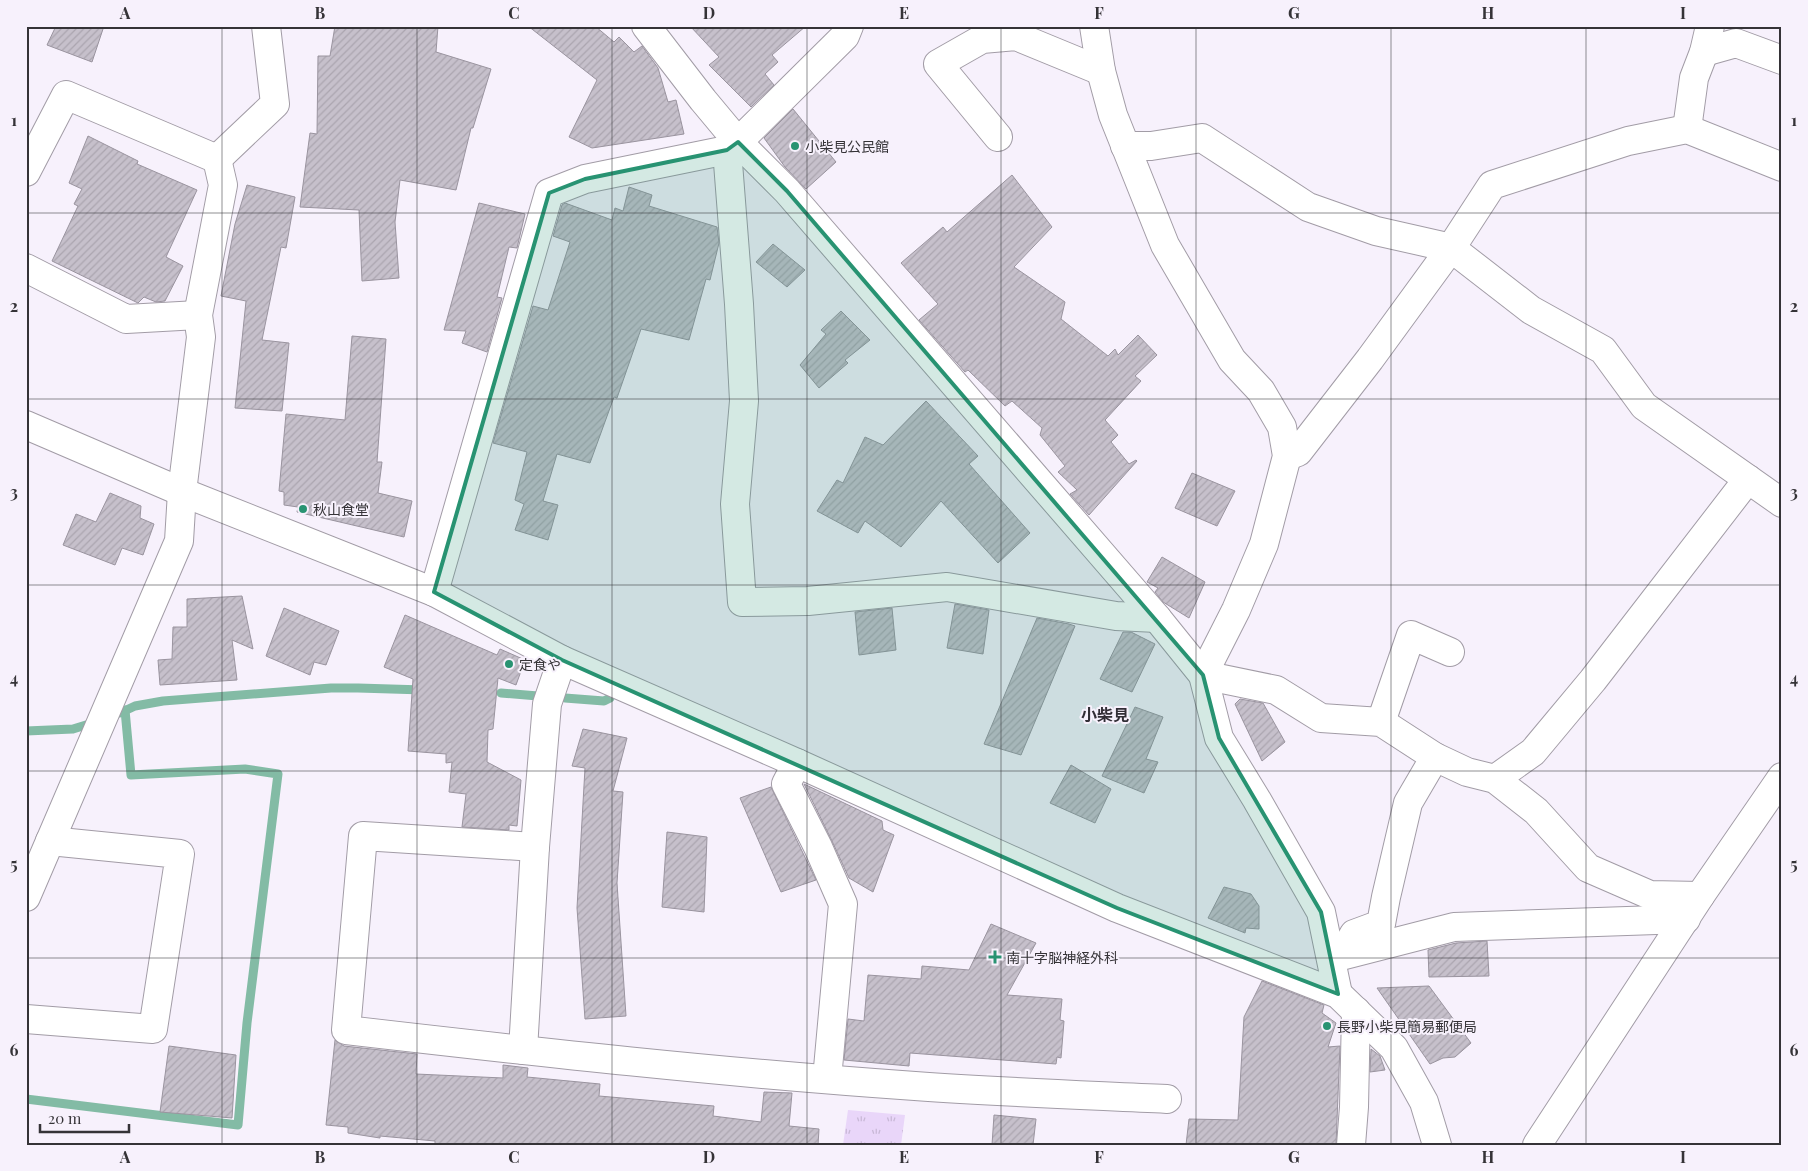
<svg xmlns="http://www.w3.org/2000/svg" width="1808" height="1171" viewBox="0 0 1808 1171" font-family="'Playfair Display','Noto Sans JP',serif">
	<defs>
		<pattern id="grass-tufts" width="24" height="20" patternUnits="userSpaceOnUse" patternTransform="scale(1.25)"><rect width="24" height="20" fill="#e9d6f9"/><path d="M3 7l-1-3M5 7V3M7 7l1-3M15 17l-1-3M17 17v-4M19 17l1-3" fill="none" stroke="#c8b8d6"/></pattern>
		<pattern id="building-hatch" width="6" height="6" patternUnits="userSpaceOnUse" patternTransform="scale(1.25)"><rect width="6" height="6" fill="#c6c0cb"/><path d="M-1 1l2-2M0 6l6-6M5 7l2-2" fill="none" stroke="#aba5af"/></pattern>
	</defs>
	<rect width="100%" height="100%" fill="#f7f1fc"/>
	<path fill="url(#grass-tufts)" d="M 848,1110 L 905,1115 L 901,1145 L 843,1145 Z"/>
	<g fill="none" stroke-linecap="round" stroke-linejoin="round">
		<g stroke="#83bba5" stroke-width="9">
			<path d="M 501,693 L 538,696"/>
			<path d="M 565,698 L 604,701 L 610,698"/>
			<path d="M 120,713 L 135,706 L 163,701 L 331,688 L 358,688 L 424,690"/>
			<path d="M 26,731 L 73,729 L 86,725"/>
			<path d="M 26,1099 L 238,1125 L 247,1023 L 278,774 L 245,769 L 131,775 L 125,710"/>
		</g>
	</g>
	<g fill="url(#building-hatch)" stroke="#9a949f">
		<path d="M 56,26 L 104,26 L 92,62 L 47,45 Z"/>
		<path d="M 335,26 L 438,26 L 436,52 L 491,69 L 473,128 L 471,128 L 456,190 L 400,180 L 395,222 L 399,278 L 362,281 L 359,210 L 300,207 L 310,133 L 317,134 L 318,56 L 330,56 Z"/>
		<path d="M 528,26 L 595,26 L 614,42 L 619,37 L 634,52 L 642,46 L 658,68 L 668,102 L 676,100 L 684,134 L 592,148 L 569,137 L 597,80 Z"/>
		<path d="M 690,26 L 806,26 L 772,55 L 778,62 L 765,74 L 774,85 L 751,107 L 709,65 L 719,57 Z"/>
		<path d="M 793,109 L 836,162 L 806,189 L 785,167 L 764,138 Z"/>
		<path d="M 88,136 L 138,161 L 137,164 L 197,190 L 166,257 L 183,266 L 165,301 L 156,302 L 144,297 L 138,303 L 52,261 L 78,206 L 74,204 L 82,189 L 69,183 Z"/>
		<path d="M 1012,175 L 1052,227 L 1014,267 L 1065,302 L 1061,319 L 1108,356 L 1115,349 L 1118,355 L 1138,335 L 1157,355 L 1135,376 L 1141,381 L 1105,420 L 1118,435 L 1111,442 L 1129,464 L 1136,460 L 1137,461 L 1089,515 L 1070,494 L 1077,490 L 1058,472 L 1065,466 L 1040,435 L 1042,428 L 1012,401 L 1005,406 L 968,370 L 965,372 L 919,320 L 938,304 L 901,263 L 943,227 L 947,232 Z"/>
		<path d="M 247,185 L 295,197 L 286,248 L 281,247 L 262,340 L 289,343 L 282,411 L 235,408 L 246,301 L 221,296 L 235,224 Z"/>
		<path d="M 629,187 L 652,195 L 649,206 L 717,227 L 719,243 L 710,280 L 706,279 L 689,340 L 641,329 L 617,398 L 614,397 L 590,463 L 557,454 L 543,501 L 558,505 L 548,540 L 515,530 L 524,504 L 515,500 L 527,452 L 493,443 L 533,306 L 548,310 L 570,242 L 553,236 L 562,205 L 565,203 L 612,220 L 615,208 L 623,211 Z"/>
		<path d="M 479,203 L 525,214 L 517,248 L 509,247 L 497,297 L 502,298 L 487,352 L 462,343 L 466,331 L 444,330 Z"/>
		<path d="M 773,244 L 805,270 L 787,287 L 756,262 Z"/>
		<path d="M 841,311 L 870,340 L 845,360 L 848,363 L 819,388 L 800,365 L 826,334 L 821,330 Z"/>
		<path d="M 352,336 L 386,339 L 377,462 L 382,462 L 378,493 L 412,501 L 404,537 L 297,512 L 298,507 L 284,505 L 284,492 L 279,491 L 286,414 L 345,420 Z"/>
		<path d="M 926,401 L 978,456 L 969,464 L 1030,533 L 998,563 L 941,501 L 901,547 L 865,521 L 858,533 L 817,511 L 837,480 L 843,483 L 865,437 L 883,445 Z"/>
		<path d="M 1192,473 L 1235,491 L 1217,526 L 1175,508 Z"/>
		<path d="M 110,493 L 141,506 L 140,518 L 154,524 L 143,555 L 122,548 L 115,565 L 63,545 L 76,514 L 96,522 Z"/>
		<path d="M 1162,557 L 1205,582 L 1189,618 L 1163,602 L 1155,592 L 1158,588 L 1147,582 Z"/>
		<path d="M 242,596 L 253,649 L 232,640 L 237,680 L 160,685 L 158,660 L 172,659 L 173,627 L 187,627 L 187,599 Z"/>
		<path d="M 955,604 L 989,610 L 983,654 L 947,648 Z"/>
		<path d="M 284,608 L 339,631 L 326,665 L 314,662 L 310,675 L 266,656 Z"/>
		<path d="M 892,608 L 896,650 L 859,655 L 855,612 Z"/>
		<path d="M 405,615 L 497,655 L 500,649 L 525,660 L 516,685 L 498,678 L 493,729 L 488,730 L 487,762 L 521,780 L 517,826 L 509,825 L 509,830 L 462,827 L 466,794 L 449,792 L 452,762 L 446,763 L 446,754 L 408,751 L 413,679 L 384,667 Z"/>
		<path d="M 1037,618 L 1069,624 L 1075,626 L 1021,755 L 984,744 Z"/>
		<path d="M 1123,632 L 1131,632 L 1155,644 L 1132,692 L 1100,679 Z"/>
		<path d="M 1240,699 L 1263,703 L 1285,742 L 1262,761 L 1235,704 Z"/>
		<path d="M 1135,707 L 1163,717 L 1146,759 L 1158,762 L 1144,793 L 1102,776 Z"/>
		<path d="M 583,729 L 627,738 L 613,791 L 623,792 L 617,883 L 626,1016 L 585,1019 L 577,908 L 585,768 L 572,766 Z"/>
		<path d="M 1071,765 L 1111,789 L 1095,823 L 1050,803 Z"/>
		<path d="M 804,784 L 882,821 L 883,830 L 894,835 L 873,892 L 849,878 L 832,841 Z"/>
		<path d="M 771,787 L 816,880 L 781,892 L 740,798 Z"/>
		<path d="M 667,832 L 707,837 L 704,912 L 662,907 Z"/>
		<path d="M 1224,887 L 1251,894 L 1259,906 L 1259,929 L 1246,928 L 1245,933 L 1208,918 Z"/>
		<path d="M 991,924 L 1036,943 L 1007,995 L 1062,999 L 1060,1020 L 1064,1021 L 1061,1058 L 1057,1057 L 1056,1064 L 910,1053 L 909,1066 L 844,1060 L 848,1019 L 864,1021 L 868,975 L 921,979 L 922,966 L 969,970 Z"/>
		<path d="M 1487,941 L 1489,976 L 1429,977 L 1428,950 L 1456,943 Z"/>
		<path d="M 1262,981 L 1324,1005 L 1322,1013 L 1336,1023 L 1328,1047 L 1340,1046 L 1336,1145 L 1186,1145 L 1189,1119 L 1238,1120 L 1244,1017 Z"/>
		<path d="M 1429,986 L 1471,1043 L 1455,1057 L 1443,1058 L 1430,1064 L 1377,988 Z"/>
		<path d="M 335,1040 L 344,1046 L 417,1054 L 416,1074 L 503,1078 L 503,1065 L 528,1068 L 527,1077 L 600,1084 L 599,1096 L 714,1106 L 713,1116 L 761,1122 L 764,1092 L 792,1093 L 789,1126 L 819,1129 L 818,1145 L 435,1145 L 435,1141 L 380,1136 L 380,1138 L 348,1133 L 348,1127 L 326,1125 Z"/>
		<path d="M 169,1046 L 236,1055 L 232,1118 L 160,1112 Z"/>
		<path d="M 1371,1049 L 1380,1056 L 1385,1070 L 1370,1072 Z"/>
		<path d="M 994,1115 L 1036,1119 L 1033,1145 L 992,1145 Z"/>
	</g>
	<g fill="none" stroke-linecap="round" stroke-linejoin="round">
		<defs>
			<g id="minor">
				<path d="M 646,26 L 703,100 L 738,142 L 787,191 L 1157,618 L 1203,675 L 1219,738 L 1257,800 L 1321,912 L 1338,994"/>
				<path d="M 1094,26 L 1101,71 L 1113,115 L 1165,245 L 1232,360 L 1261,391 L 1282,427 L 1287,456 L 1264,544 L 1236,610 L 1203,675"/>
				<path d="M 1704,52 L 1736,43 L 1782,60"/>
				<path d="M 1687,129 L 1694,78 L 1704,52 L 1710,26"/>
				<path d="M 998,137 L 938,64 L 982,39 L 1016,36 L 1101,71"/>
				<path d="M 1125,146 L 1151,146 L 1202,138 L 1308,207 L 1376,231 L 1451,248 L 1531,310 L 1603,350 L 1644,406 L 1782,503"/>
				<path d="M 727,150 L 739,304 L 744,401 L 735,504 L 742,602 L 808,601 L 947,587 L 1116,616 L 1157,618"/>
				<path d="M 217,159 L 275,104 L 266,26"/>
				<path d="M 26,172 L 66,95 L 217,159 L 223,185 L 198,315 L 201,337 L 182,492 L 179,541 L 26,897"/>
				<path d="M 26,268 L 126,319 L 198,315"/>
				<path d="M 26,425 L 182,492 L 434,592 L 562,660 L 797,763 L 1117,908 L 1338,994 L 1394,1048 L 1424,1102 L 1437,1145"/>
				<path d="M 1287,456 L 1298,452 L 1370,359 L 1451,248 L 1492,185 L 1628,141 L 1687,129 L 1782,167"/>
				<path d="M 434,592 L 549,193 L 585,179 L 727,150 L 738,142 L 845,36 L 849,26"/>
				<path d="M 1203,675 L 1276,690 L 1321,718 L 1381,722 L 1435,757 L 1467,772 L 1495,779 L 1536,811 L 1588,868 L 1650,895 L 1700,896"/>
				<path d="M 1381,722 L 1411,635 L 1450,652"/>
				<path d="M 797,763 L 786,784 L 818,847 L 843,904 L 827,1079"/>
				<path d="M 1495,779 L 1533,752 L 1593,680 L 1748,479"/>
				<path d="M 535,847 L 363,836 L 346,1030 C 536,1052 725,1073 915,1086 C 999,1092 1083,1095 1167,1099"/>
				<path d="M 1342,955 L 1354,934 L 1381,924 L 1386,897 L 1408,803 L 1435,757"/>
				<path d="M 1341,956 L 1454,927 L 1686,919"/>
				<path d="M 26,1019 L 153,1029 L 180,854 L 50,841"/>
				<path d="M 523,1050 L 535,847 L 547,704 L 562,660"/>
				<path d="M 1351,1145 L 1354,1107 L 1356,1011"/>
				<path d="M 1537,1145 L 1700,896 L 1782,777"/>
			</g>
		</defs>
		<use href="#minor" stroke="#a29ca6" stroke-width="30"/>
		<use href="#minor" stroke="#fff" stroke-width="28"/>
	</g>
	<path fill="#289372" fill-opacity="0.2" stroke="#289372" stroke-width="4" stroke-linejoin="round" d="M 738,142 L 787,191 L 1203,675 L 1219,738 L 1321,912 L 1338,994 L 1117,908 L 562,660 L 434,592 L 549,193 L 585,179 L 727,150 Z"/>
	<path fill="none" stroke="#353337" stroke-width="1" stroke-opacity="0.55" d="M 222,26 L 222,1145M 417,26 L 417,1145M 612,26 L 612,1145M 807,26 L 807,1145M 1001,26 L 1001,1145M 1196,26 L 1196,1145M 1391,26 L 1391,1145M 1586,26 L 1586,1145M 26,213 L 1782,213M 26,399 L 1782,399M 26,585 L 1782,585M 26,771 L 1782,771M 26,958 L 1782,958"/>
	<g fill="#289372" stroke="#f7f1fc" stroke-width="2">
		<circle cx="795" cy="146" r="5"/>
		<circle cx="303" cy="509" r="5"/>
		<circle cx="509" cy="664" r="5"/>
		<path d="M992.5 949.5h5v5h5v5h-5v5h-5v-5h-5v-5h5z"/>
		<circle cx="1327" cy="1026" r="5"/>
	</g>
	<g text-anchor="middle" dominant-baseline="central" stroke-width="4" stroke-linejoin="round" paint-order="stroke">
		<g font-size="14" fill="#353337" stroke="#f7f1fc" text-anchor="start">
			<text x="805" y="146">小柴見公民館</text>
			<text x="313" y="509">秋山食堂</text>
			<text x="519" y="664">定食や</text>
			<text x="1006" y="957">南十字脳神経外科</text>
			<text x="1337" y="1026">長野小柴見簡易郵便局</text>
		</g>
		<g font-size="16" font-weight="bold" fill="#322e36" stroke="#f7f1fc">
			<text x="1105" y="714">小柴見</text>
		</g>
	</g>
	<rect width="1808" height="1171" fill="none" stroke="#f7f1fc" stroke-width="55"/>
	<path d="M40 1124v8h89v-8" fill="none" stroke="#353337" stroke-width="2.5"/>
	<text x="48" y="1124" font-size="15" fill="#353337" stroke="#f7f1fc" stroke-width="4" paint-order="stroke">20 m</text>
	<rect x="28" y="28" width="1752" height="1116" fill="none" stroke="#353337" stroke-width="2"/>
	<g font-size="16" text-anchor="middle" font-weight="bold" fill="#353337">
		<text x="125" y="19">A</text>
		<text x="320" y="19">B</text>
		<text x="514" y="19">C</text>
		<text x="709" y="19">D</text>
		<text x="904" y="19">E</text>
		<text x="1099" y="19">F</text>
		<text x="1294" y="19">G</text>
		<text x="1488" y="19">H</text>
		<text x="1683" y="19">I</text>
		<text x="14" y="126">1</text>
		<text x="1794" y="126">1</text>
		<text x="14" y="312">2</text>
		<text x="1794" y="312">2</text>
		<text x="14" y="498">3</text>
		<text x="1794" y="498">3</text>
		<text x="14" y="684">4</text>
		<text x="1794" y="684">4</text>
		<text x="14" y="870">5</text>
		<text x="1794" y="870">5</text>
		<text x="14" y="1056">6</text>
		<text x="1794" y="1056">6</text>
		<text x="125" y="1163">A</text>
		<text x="320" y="1163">B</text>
		<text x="514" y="1163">C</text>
		<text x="709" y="1163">D</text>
		<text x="904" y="1163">E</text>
		<text x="1099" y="1163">F</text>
		<text x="1294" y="1163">G</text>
		<text x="1488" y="1163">H</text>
		<text x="1683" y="1163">I</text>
	</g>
</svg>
